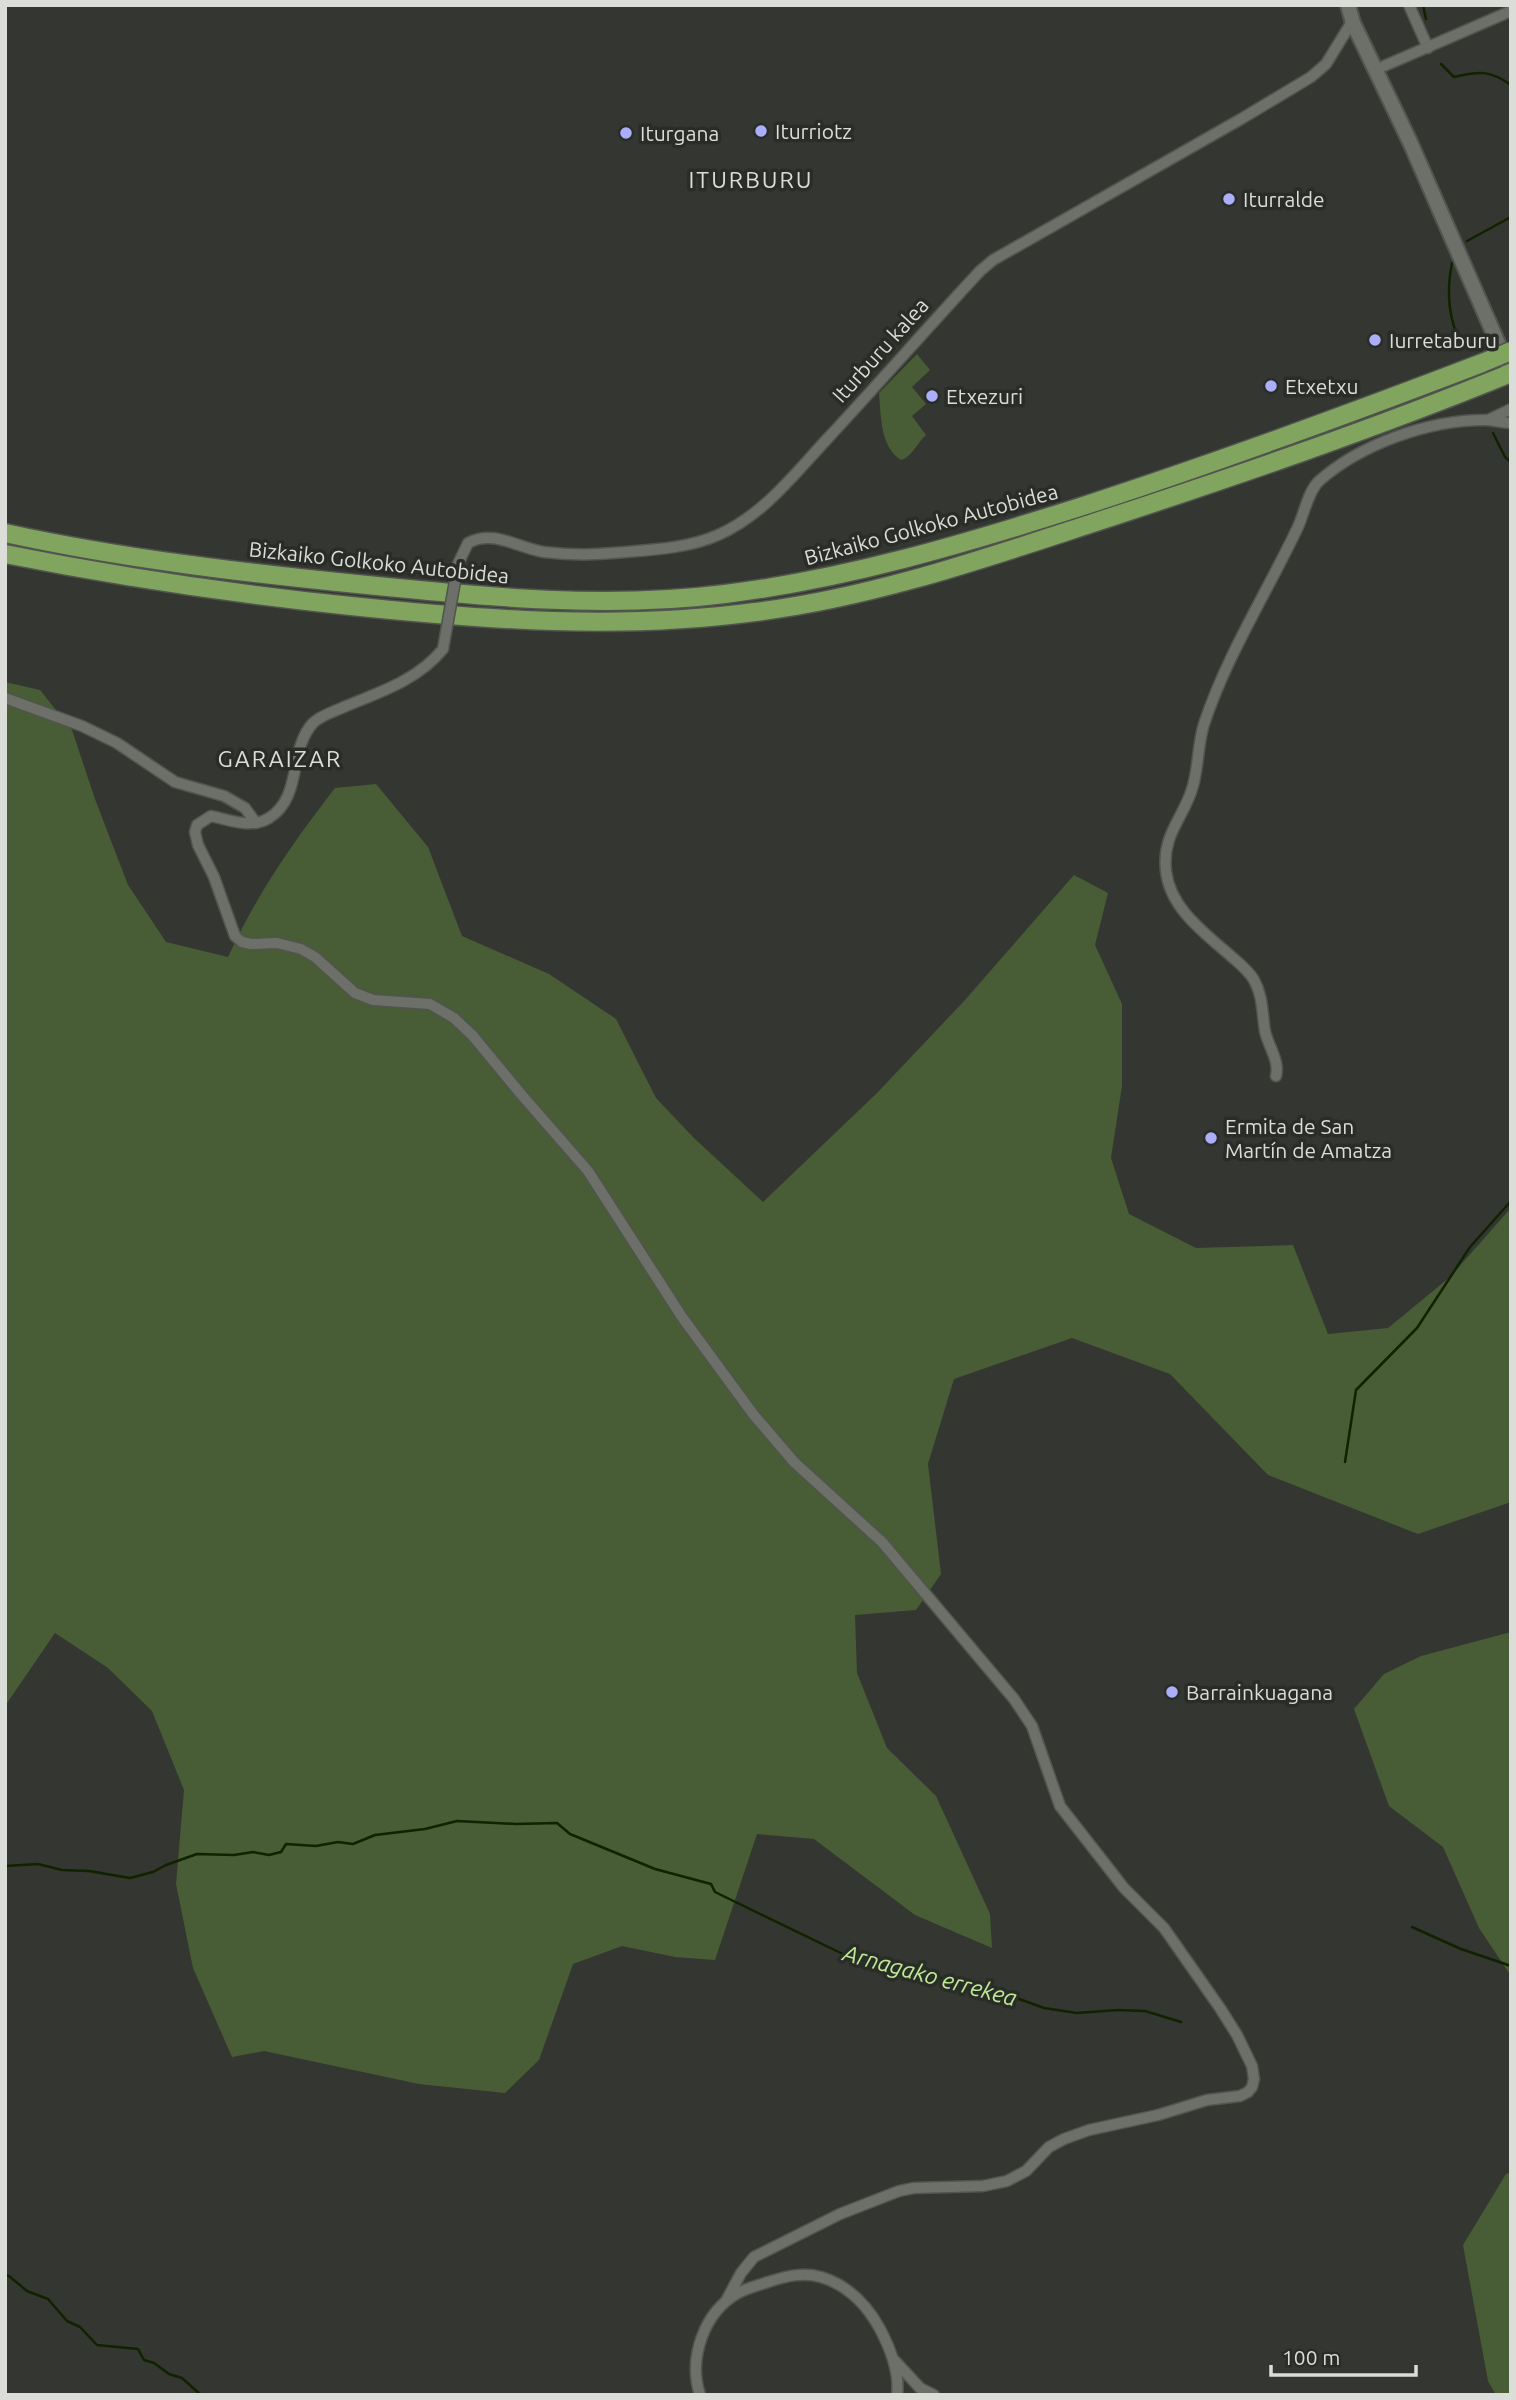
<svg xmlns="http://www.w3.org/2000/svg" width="1516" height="2400" viewBox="0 0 1516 2400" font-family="Ubuntu,sans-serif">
	<rect width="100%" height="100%" fill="#343731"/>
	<g fill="#485c35">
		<path d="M 917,354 L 930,370 L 912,387 L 926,404 L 912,416 L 926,435 C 918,442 911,458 901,460 C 880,447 881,415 879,393 Z"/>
		<path d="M 5,682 L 40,690 L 72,730 L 95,799 L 128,885 L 166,942 L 228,957 C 256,895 294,841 335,788 L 376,784 L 428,847 L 462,936 L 549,974 L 616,1019 L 656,1098 L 694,1138 L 763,1202 L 877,1093 L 965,1000 L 1074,875 L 1108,893 L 1095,945 L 1122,1004 L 1122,1086 L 1111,1158 L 1129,1214 L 1196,1248 L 1293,1245 L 1328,1334 L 1388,1328 L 1450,1277 L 1511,1208 L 1511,1502 L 1418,1534 L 1268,1475 L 1170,1374 L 1072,1338 L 954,1379 L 928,1464 L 941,1574 L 916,1610 L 855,1615 L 857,1673 L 887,1748 L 936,1796 L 990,1914 L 992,1948 L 915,1915 L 814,1839 L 757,1834 L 715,1960 L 675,1957 L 622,1946 L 573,1964 L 539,2060 L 505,2093 L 419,2084 L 264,2051 L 232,2057 L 193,1968 L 176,1884 L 184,1790 L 152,1711 L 108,1668 L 55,1633 L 5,1706 Z"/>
		<path d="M 1511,1632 L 1511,1976 L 1479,1928 L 1443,1847 L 1389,1806 L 1354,1709 L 1384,1674 L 1421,1656 Z"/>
		<path d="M 1511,2172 L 1511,2395 L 1496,2395 L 1488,2381 L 1463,2245 L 1506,2174 Z"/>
	</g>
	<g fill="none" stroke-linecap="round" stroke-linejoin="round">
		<g stroke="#102200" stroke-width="2.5">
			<path d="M 1423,5 L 1426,19"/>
			<path d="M 1441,64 L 1454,77 C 1479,71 1490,70 1511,85"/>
			<path d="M 1467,241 L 1511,217"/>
			<path d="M 1452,263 C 1446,292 1449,321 1462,346"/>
			<path d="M 1493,433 L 1505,457 L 1511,462"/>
			<path d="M 1345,1462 L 1356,1390 L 1417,1328 L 1470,1247 L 1511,1201"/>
			<path d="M 5,1866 L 38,1864 L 62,1870 L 89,1871 L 130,1878 L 153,1872 L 166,1865 L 197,1854 L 234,1855 L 253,1852 L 269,1855 L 281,1852 L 286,1844 L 316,1846 L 338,1842 L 353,1844 L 375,1835 L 425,1829 L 457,1821 L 516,1824 L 557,1823 L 570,1834 L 655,1869 L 711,1884 L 715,1892 L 849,1957 L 898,1970 L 986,1987 L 1044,2008 L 1077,2013 L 1118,2010 L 1145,2011 L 1181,2022"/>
			<path d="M 1412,1927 L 1461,1949 L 1511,1966"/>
			<path d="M 5,2275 L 9,2276 L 27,2291 L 48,2299 L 67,2321 L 80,2327 L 97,2345 L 138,2349 L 144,2360 L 154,2363 L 169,2374 L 182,2378 L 201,2395"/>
		</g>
		<defs>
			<g id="street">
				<path d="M 1409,5 L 1428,48"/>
				<path d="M 1384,66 L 1511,11"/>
				<path d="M 1490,419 L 1511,409"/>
				<path d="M 458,564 L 468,543 C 493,529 518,548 544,552 C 567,555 591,555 613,553 C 647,550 687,549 718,535 C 764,515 796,472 829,437 C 880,382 929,326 980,271 L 993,260 L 1241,119 L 1311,77 L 1326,64 L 1353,20"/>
				<path d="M 443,649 C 419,679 381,692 346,706 C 336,711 321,715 313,723 C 288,750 303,797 269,818 C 252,829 229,820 211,816 L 197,825 L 195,832 L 198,845 L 214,877 L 235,936 L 242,942 L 251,944 L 277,943 L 301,949 L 315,957 L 355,993 L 373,1000 L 430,1004 L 454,1018 L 473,1036 L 520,1093 L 588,1171 L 682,1317 L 753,1414 L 794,1462 L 882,1542 L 1014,1699 L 1032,1726 L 1060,1806 L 1124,1888 L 1164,1928 L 1220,2008 L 1237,2035 L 1252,2066 L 1254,2079 L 1252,2087 L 1248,2092 L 1240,2096 L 1207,2100 L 1158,2115 L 1089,2130 L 1064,2139 L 1049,2147 L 1026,2171 L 1007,2181 L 983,2186 L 914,2188 L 899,2191 L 840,2214 L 754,2257 L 741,2273 L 726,2301"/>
				<path d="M 5,698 L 82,726 L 117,743 L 175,782 L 224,796 L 245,808 L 256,823"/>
				<path d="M 1276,1076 C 1280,1061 1268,1046 1265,1031 C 1262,1013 1263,996 1254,980 C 1249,971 1240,964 1232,957 C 1206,934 1170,909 1166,871 C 1162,836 1181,821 1191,792 C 1199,771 1197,746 1204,724 C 1227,655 1266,594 1297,529 C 1304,515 1308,491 1319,481 C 1361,444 1428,420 1485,420 C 1493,420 1502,423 1511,423"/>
				<path d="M 895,2361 L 920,2388 L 934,2395"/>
				<path d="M 700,2395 C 688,2358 704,2312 738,2293 C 747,2288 759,2285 768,2282 C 786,2276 803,2272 821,2277 C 847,2285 867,2305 880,2329 C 890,2348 900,2372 897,2395"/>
			</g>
			<path id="secondary" d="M 1348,5 L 1353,23 L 1410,142 L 1511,373"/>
			<g id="highway">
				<path d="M 5,533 C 124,559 246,573 367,585 C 486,597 606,609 725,594 C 846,579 964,544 1080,507 C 1215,463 1349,414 1482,363"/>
				<path d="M 5,554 C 120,577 235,594 351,606 C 485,620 621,630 755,612 C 870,598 983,559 1093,523 C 1233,477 1374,429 1511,373"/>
			</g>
		</defs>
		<use href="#street" stroke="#51544f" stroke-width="13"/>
		<use href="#secondary" stroke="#51544f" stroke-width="18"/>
		<use href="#highway" stroke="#51544f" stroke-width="21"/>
		<use href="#street" stroke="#6c7069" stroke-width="10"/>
		<use href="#secondary" stroke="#6c7069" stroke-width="14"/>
		<use href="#highway" stroke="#81a55f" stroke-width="18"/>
		<defs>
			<path id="street-bridge" d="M 443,649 L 458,564"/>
			<path id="highway-bridge" d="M 1482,363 L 1511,351"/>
		</defs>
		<use href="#street-bridge" stroke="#51544f" stroke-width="13" stroke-linecap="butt"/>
		<use href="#highway-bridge" stroke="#51544f" stroke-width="21" stroke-linecap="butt"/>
		<use href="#street-bridge" stroke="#6c7069" stroke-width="10"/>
		<use href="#highway-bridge" stroke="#81a55f" stroke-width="18"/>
	</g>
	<g fill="#abaffb" stroke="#2a2d27" stroke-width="2.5">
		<circle cx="761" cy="131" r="7"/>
		<circle cx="626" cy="133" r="7"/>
		<circle cx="1229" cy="199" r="7"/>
		<circle cx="1375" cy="340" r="7"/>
		<circle cx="1271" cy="386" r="7"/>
		<circle cx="932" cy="396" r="7"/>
		<circle cx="1211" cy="1138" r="7"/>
		<circle cx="1172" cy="1692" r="7"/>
	</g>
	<g text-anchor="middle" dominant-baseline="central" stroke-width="7" stroke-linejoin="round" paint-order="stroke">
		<g font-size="21" fill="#dbddd9" stroke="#2a2d27" text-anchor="start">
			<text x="775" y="131">Iturriotz</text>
			<text x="640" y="133">Iturgana</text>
			<text x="1243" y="199">Iturralde</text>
			<text x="1389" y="340">Iurretaburu</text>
			<text x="1285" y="386">Etxetxu</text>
			<text x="946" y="396">Etxezuri</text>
			<text x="1225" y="1126">Ermita de San<tspan x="1225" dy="24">Martín de Amatza</tspan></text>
			<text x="1186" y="1692">Barrainkuagana</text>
		</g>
		<g font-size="21" fill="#dbddd9" stroke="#2a2d27">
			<text transform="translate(880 350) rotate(-48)">Iturburu kalea</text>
			<text transform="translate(931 524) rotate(-15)">Bizkaiko Golkoko Autobidea</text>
			<text transform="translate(379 562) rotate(6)">Bizkaiko Golkoko Autobidea</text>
		</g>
		<g font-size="23" letter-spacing="2" fill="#dbddd9" stroke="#2a2d27">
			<text x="751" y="179">ITURBURU</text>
			<text x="280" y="758">GARAIZAR</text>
		</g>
		<g font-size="23" font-style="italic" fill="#bee997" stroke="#2a2d27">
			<text transform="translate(930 1975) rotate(15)">Arnagako errekea</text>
		</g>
	</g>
	<rect width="1516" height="2400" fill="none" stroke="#dbddd9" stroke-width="14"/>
	<path d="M1271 2365v10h145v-10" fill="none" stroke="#dbddd9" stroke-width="3.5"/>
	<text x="1282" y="2365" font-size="21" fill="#dbddd9" stroke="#2a2d27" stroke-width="5" paint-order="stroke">100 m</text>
</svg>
